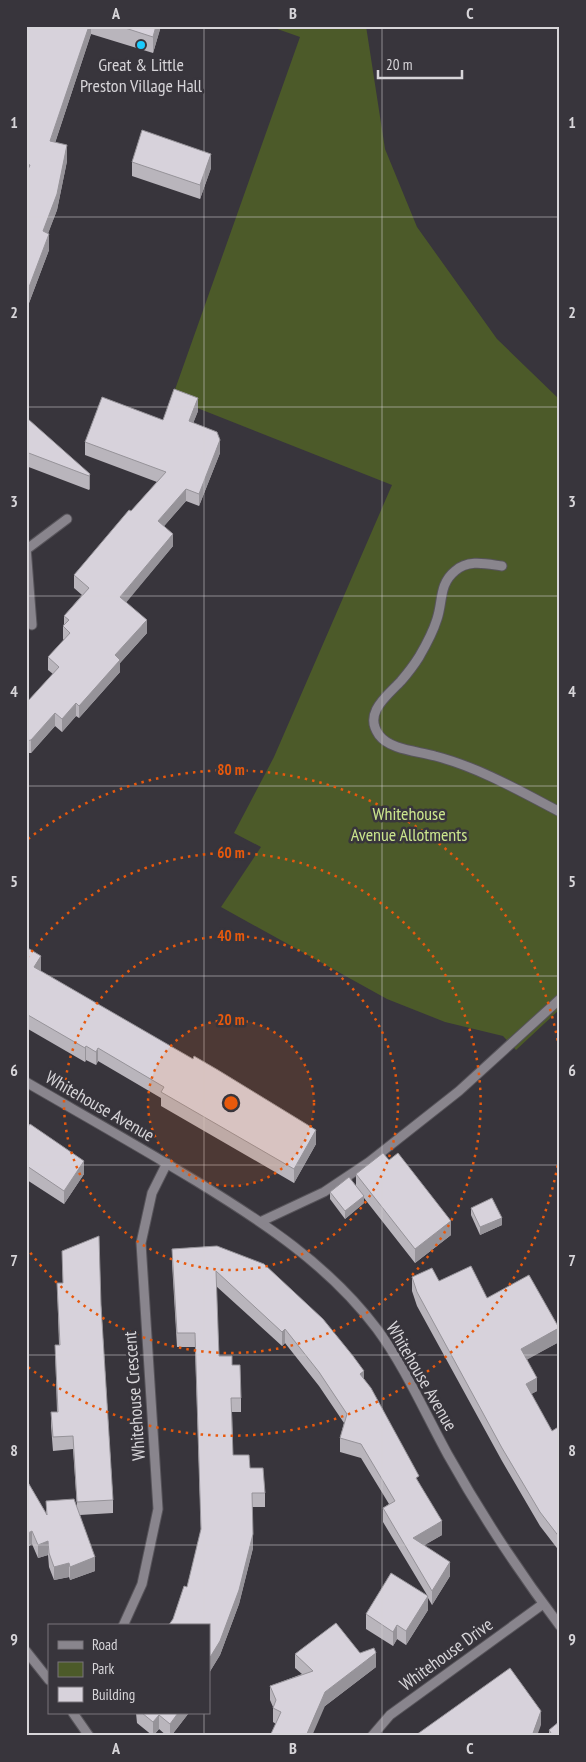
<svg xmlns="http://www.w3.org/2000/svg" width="586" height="1762" viewBox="0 0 586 1762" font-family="'PT Sans Narrow',sans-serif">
	<rect width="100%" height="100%" fill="#38353c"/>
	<path fill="#4c5a29" d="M 269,26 L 366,26 L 385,149 L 417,227 L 497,339 L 560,400 L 560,1009 L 516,1050 L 503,1036 L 445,1022 L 387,999 L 221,907 L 261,847 L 234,833 L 274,757 L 392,485 L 172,398 L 300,37 Z"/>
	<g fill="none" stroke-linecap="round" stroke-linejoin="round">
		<defs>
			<g id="minor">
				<path d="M 26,547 L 32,625"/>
				<path d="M 27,549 L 67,519"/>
				<path d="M 502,566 C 487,564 468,559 455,571 C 439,584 443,601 437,619 C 433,632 426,645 419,657 C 414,665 407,674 401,681 C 387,696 363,713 379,735 C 390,750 418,751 435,756 C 478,767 520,791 560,812"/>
				<path d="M 26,1082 C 83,1115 140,1147 196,1181 C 263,1222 329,1265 377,1329 C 405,1367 425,1413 448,1455 C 481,1514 519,1572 560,1626"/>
				<path d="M 262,1221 L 324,1192 L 369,1162 L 459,1091 L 560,999"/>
				<path d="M 123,1626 L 142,1584 L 158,1509 L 141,1243 L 152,1193 L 167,1163"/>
				<path d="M 26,1651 L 49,1680"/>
				<path d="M 73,1713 L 89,1736"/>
				<path d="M 372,1736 L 390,1715 L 543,1604"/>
			</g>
		</defs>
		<use href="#minor" stroke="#57545a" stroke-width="11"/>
		<use href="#minor" stroke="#89858d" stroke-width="9"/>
	</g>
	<g fill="#b9b5bc">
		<path d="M 27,26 L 161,26 L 153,53 L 91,34 L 55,143 L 67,161 L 57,210 L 48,233 L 49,250 L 26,311 Z"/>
		<path d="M 132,162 L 211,168 L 200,199 L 132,176 Z"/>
		<path d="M 198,411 L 193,423 L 220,453 L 199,506 L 186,501 L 164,526 L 173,546 L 126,602 L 147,633 L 120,663 L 120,672 L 79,718 L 76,716 L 62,732 L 55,726 L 31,753 L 26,753 L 26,700 L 28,701 L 53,674 L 48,670 L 48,657 L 64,640 L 63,639 L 63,626 L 64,624 L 64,616 L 82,595 L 74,588 L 74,575 L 157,482 L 85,455 L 85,442 L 163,420 Z"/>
		<path d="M 26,424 L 90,474 L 90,488 L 89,490 L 26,466 Z"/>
		<path d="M 26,947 L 41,970 L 40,971 L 316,1144 L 294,1183 L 161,1106 L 161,1098 L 98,1061 L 96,1065 L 86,1060 L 85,1062 L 28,1029 L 28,1027 L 26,1026 Z"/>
		<path d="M 26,1129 L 84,1174 L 64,1204 L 27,1180 L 26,1181 Z"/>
		<path d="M 356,1174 L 451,1235 L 415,1263 L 364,1198 L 364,1203 L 345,1219 L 330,1199 L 330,1192 L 356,1186 Z"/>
		<path d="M 471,1208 L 502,1225 L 480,1235 L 471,1215 Z"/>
		<path d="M 217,1246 L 364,1379 L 419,1483 L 442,1535 L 424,1545 L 450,1576 L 432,1605 L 428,1598 L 428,1610 L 406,1645 L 397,1639 L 393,1646 L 366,1629 L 366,1614 L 427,1595 L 383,1522 L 383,1508 L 389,1504 L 361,1458 L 340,1452 L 340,1438 L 344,1423 L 319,1386 L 285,1343 L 282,1346 L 216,1286 L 219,1356 L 232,1365 L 241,1398 L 241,1412 L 232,1412 L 233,1455 L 250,1468 L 265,1493 L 265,1507 L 252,1507 L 253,1548 L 239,1604 L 220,1655 L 209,1673 L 209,1626 L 173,1619 L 187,1587 L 201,1530 L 195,1347 L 177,1347 L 172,1263 L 172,1249 Z"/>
		<path d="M 62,1251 L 101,1305 L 113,1500 L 113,1513 L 80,1515 L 95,1571 L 70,1580 L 69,1577 L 54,1580 L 49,1567 L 48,1555 L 38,1558 L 32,1544 L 26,1548 L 26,1479 L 46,1513 L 46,1501 L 77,1506 L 73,1449 L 53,1451 L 51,1426 L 51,1412 L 57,1412 L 55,1345 L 59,1345 L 57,1283 L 63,1283 Z"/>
		<path d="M 412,1277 L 439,1281 L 487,1298 L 559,1342 L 527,1359 L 537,1391 L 531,1394 L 552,1431 L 560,1426 L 560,1552 L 540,1526 L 502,1461 L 417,1306 L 412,1291 Z"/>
		<path d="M 360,1653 L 376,1667 L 325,1706 L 276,1724 L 273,1722 L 273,1707 L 270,1700 L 270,1686 L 302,1674 L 295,1668 L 295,1654 Z"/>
		<path d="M 136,1713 L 188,1713 L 188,1714 L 171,1736 L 167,1736 L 159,1729 L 153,1736 L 137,1723 Z"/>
		<path d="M 549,1730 L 560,1736 L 549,1736 Z"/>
	</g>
	<g fill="#969399">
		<path d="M 89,26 L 91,26 L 91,34 L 50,158 L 50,141 Z"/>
		<path d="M 156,26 L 161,26 L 153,53 L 153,37 Z"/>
		<path d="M 67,145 L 67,161 L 57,210 L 43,247 L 43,231 Z"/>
		<path d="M 211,154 L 211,168 L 200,199 L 200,185 Z"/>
		<path d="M 49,234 L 49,250 L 26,311 L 26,295 Z"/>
		<path d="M 198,398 L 198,411 L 189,434 L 189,421 Z"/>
		<path d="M 220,440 L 220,453 L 199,506 L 199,494 Z"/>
		<path d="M 90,474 L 90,488 L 89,490 L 89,476 Z"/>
		<path d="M 186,489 L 186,501 L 158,533 L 158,521 Z"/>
		<path d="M 173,534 L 173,546 L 120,610 L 120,597 Z"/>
		<path d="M 147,620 L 147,633 L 120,663 L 120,672 L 79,718 L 79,706 L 115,655 Z"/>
		<path d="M 76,703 L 76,716 L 62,732 L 62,719 Z"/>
		<path d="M 55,713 L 55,726 L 31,753 L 31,740 Z"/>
		<path d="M 41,956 L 41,970 L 34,981 L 34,967 Z"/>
		<path d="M 86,1046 L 86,1060 L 85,1062 L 85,1048 Z"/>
		<path d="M 98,1048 L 98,1061 L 96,1065 L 96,1052 Z"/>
		<path d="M 316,1130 L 316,1144 L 294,1183 L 294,1169 Z"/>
		<path d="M 84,1161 L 84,1174 L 64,1204 L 64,1191 Z"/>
		<path d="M 27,1166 L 27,1180 L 26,1181 L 26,1167 Z"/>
		<path d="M 364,1196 L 364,1203 L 345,1219 L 345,1211 Z"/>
		<path d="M 502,1218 L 502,1225 L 480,1235 L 480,1227 Z"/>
		<path d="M 451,1221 L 451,1235 L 415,1263 L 415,1249 Z"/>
		<path d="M 559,1328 L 559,1342 L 521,1363 L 521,1349 Z"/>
		<path d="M 285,1329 L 285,1343 L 282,1346 L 282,1332 Z"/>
		<path d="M 364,1371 L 364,1385 L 360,1374 Z"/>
		<path d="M 537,1378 L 537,1391 L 526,1397 L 526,1384 Z"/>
		<path d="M 442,1521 L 442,1535 L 413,1552 L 413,1538 Z"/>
		<path d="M 32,1531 L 32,1544 L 26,1548 L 26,1535 Z"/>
		<path d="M 253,1534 L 253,1548 L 239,1604 L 220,1655 L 209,1673 L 209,1659 Z"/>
		<path d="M 48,1541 L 48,1555 L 38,1558 L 38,1545 Z"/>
		<path d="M 95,1557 L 95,1571 L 70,1580 L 70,1567 Z"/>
		<path d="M 450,1562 L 450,1576 L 432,1605 L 432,1591 Z"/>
		<path d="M 69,1563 L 69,1577 L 54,1580 L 54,1567 Z"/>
		<path d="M 428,1596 L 428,1610 L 406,1645 L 406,1631 Z"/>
		<path d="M 397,1625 L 397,1639 L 393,1646 L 393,1632 Z"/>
		<path d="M 376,1653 L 376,1667 L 325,1706 L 312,1736 L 306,1736 L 325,1692 Z"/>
		<path d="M 541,1711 L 541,1725 L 537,1736 L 532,1736 Z"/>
		<path d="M 178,1713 L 188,1713 L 188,1714 L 171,1736 L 170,1736 L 170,1724 Z"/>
		<path d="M 159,1715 L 159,1729 L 153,1736 L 153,1722 Z"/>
	</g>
	<g fill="#d7d2db" stroke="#969399">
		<path d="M 27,26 L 89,26 L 50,141 L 67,145 L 57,194 L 43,231 L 49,234 L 26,295 L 26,174 L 30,165 L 26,164 Z"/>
		<path d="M 119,26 L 156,26 L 153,37 Z"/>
		<path d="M 142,130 L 211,154 L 200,185 L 132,162 Z"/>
		<path d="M 174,389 L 198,398 L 189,421 L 217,432 L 220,440 L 199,494 L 186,489 L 158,521 L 173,534 L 120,597 L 147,620 L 115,655 L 120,660 L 79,706 L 76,703 L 62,719 L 55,713 L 31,740 L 26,741 L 26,700 L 28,701 L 59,667 L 48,657 L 70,633 L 63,626 L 69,620 L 64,616 L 89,588 L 74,575 L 129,510 L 131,511 L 166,472 L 85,442 L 102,397 L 163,420 Z"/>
		<path d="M 28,419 L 90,474 L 89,476 L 26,452 L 26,424 Z"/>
		<path d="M 26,947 L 41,956 L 34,967 L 193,1059 L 194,1056 L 218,1070 L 316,1130 L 294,1169 L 161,1092 L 164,1087 L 98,1048 L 96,1052 L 86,1046 L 85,1048 L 28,1015 L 29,1014 L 26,1012 Z"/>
		<path d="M 30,1124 L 84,1161 L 64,1191 L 27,1166 L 26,1167 L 26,1129 Z"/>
		<path d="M 383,1153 L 389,1160 L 398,1153 L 451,1221 L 415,1249 L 356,1174 Z"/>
		<path d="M 349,1177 L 364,1196 L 345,1211 L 330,1192 Z"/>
		<path d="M 492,1198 L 502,1218 L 480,1227 L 471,1208 Z"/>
		<path d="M 99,1236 L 101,1305 L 113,1500 L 77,1502 L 73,1436 L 53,1437 L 51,1412 L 58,1412 L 55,1345 L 60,1345 L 57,1283 L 63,1283 L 62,1251 Z"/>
		<path d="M 217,1246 L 264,1264 L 323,1319 L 353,1356 L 364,1371 L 360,1374 L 371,1388 L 419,1476 L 416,1478 L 442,1521 L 413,1538 L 450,1562 L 432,1591 L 383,1508 L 395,1501 L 361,1444 L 340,1438 L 347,1414 L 319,1372 L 285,1329 L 282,1332 L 216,1271 L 219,1356 L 232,1356 L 232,1365 L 240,1365 L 241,1398 L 231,1398 L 233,1455 L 249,1455 L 250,1468 L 263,1468 L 265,1493 L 252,1493 L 253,1534 L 239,1590 L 220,1641 L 209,1659 L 209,1626 L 168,1626 L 173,1619 L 184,1586 L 187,1587 L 201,1529 L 195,1333 L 177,1333 L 172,1249 Z"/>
		<path d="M 471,1266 L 487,1298 L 529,1275 L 559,1328 L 521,1349 L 537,1378 L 526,1384 L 552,1431 L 560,1426 L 560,1538 L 540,1512 L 502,1448 L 417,1292 L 412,1277 L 432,1268 L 439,1281 Z"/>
		<path d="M 26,1479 L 47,1515 L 46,1501 L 74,1499 L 95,1557 L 70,1567 L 69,1563 L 54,1567 L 49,1553 L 48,1541 L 38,1545 L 32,1531 L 26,1534 Z"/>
		<path d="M 391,1573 L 428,1596 L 406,1631 L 397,1625 L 393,1632 L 366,1614 Z"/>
		<path d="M 336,1623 L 360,1653 L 374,1648 L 376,1653 L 325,1692 L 306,1736 L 270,1736 L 281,1712 L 273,1708 L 276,1700 L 270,1686 L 313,1671 L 295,1654 Z"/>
		<path d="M 510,1668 L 541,1711 L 532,1736 L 417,1736 L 416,1735 Z"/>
		<path d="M 142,1713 L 178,1713 L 170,1724 L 159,1715 L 153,1722 Z"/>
		<path d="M 560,1721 L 560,1736 L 553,1736 L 549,1730 Z"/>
	</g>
	<path fill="none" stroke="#d7d5d9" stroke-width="1" stroke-opacity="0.55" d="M 204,26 L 204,1626M 382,26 L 382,1736M 26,217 L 560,217M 26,407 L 560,407M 26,596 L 560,596M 26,786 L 560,786M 26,976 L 560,976M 26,1165 L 560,1165M 26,1355 L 560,1355M 26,1545 L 560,1545M 204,1713 L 204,1736"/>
	<circle cx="231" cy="1103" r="83" fill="#e8590c" fill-opacity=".12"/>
	<g fill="none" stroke="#e8590c" stroke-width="2.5" stroke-dasharray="2.5 5">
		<circle cx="231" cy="1103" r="83"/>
		<circle cx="231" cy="1103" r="167"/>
		<path d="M27 958A250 250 0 1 1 27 1248"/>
		<path d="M559 1158A333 333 0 0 1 28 1367M28 839A333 333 0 0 1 559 1048"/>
	</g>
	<circle fill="#1bcafc" stroke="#38353c" stroke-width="2" cx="141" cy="45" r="5"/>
	<g text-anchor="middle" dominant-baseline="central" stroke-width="5" stroke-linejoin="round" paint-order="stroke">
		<g font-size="18" fill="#d7d5d9" stroke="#38353c">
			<text x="141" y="64">Great &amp; Little<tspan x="141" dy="21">Preston Village Hall</tspan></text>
		</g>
		<g font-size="18" fill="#cbe68d" stroke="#38353c">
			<text x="409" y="813">Whitehouse<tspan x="409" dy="21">Avenue Allotments</tspan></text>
		</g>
		<g font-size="18" fill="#d7d5d9" stroke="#38353c">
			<text transform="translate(100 1106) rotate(30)">Whitehouse Avenue</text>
			<text transform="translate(422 1376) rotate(60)">Whitehouse Avenue</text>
			<text transform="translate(134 1396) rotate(-94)">Whitehouse Crescent</text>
			<text transform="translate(446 1654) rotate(-36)">Whitehouse Drive</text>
		</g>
	</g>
	<circle cx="231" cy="1103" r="8" fill="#e8590c" stroke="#38353c" stroke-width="2.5"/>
	<g font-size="15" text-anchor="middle" font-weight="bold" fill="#e8590c" stroke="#38353c" stroke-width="5" stroke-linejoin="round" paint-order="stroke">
		<text x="231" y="775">80 m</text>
		<text x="231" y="858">60 m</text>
		<text x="231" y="941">40 m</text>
		<text x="231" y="1025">20 m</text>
	</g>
	<rect width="586" height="1762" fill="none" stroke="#38353c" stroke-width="55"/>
	<rect x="48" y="1624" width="162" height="90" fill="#38353c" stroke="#78757b"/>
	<rect x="58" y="1641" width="25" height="8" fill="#89858d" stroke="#78757b"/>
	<text x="92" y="1650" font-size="15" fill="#d7d5d9">Road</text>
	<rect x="58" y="1662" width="25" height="15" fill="#4c5a29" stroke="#78757b"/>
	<text x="92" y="1674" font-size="15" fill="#d7d5d9">Park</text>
	<rect x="58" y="1687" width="25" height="15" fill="#d7d2db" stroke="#78757b"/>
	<text x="92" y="1700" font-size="15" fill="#d7d5d9">Building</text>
	<path d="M378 70v8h84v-8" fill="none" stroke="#d7d5d9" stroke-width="2.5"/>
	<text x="386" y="70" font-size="15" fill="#d7d5d9" stroke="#38353c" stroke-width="4" paint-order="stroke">20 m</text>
	<rect x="28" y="28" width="530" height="1706" fill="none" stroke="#d7d5d9" stroke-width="2"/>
	<g font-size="16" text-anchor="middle" font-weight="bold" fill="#d7d5d9">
		<text x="116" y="19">A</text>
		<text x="293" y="19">B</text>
		<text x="470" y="19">C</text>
		<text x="14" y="128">1</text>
		<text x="572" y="128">1</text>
		<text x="14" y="318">2</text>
		<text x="572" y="318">2</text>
		<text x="14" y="507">3</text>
		<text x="572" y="507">3</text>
		<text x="14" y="697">4</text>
		<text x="572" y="697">4</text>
		<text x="14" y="887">5</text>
		<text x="572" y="887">5</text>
		<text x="14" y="1076">6</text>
		<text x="572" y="1076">6</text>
		<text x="14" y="1266">7</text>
		<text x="572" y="1266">7</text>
		<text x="14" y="1456">8</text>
		<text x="572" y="1456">8</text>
		<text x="14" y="1645">9</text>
		<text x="572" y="1645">9</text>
		<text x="116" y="1754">A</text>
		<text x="293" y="1754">B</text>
		<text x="470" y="1754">C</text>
	</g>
</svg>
